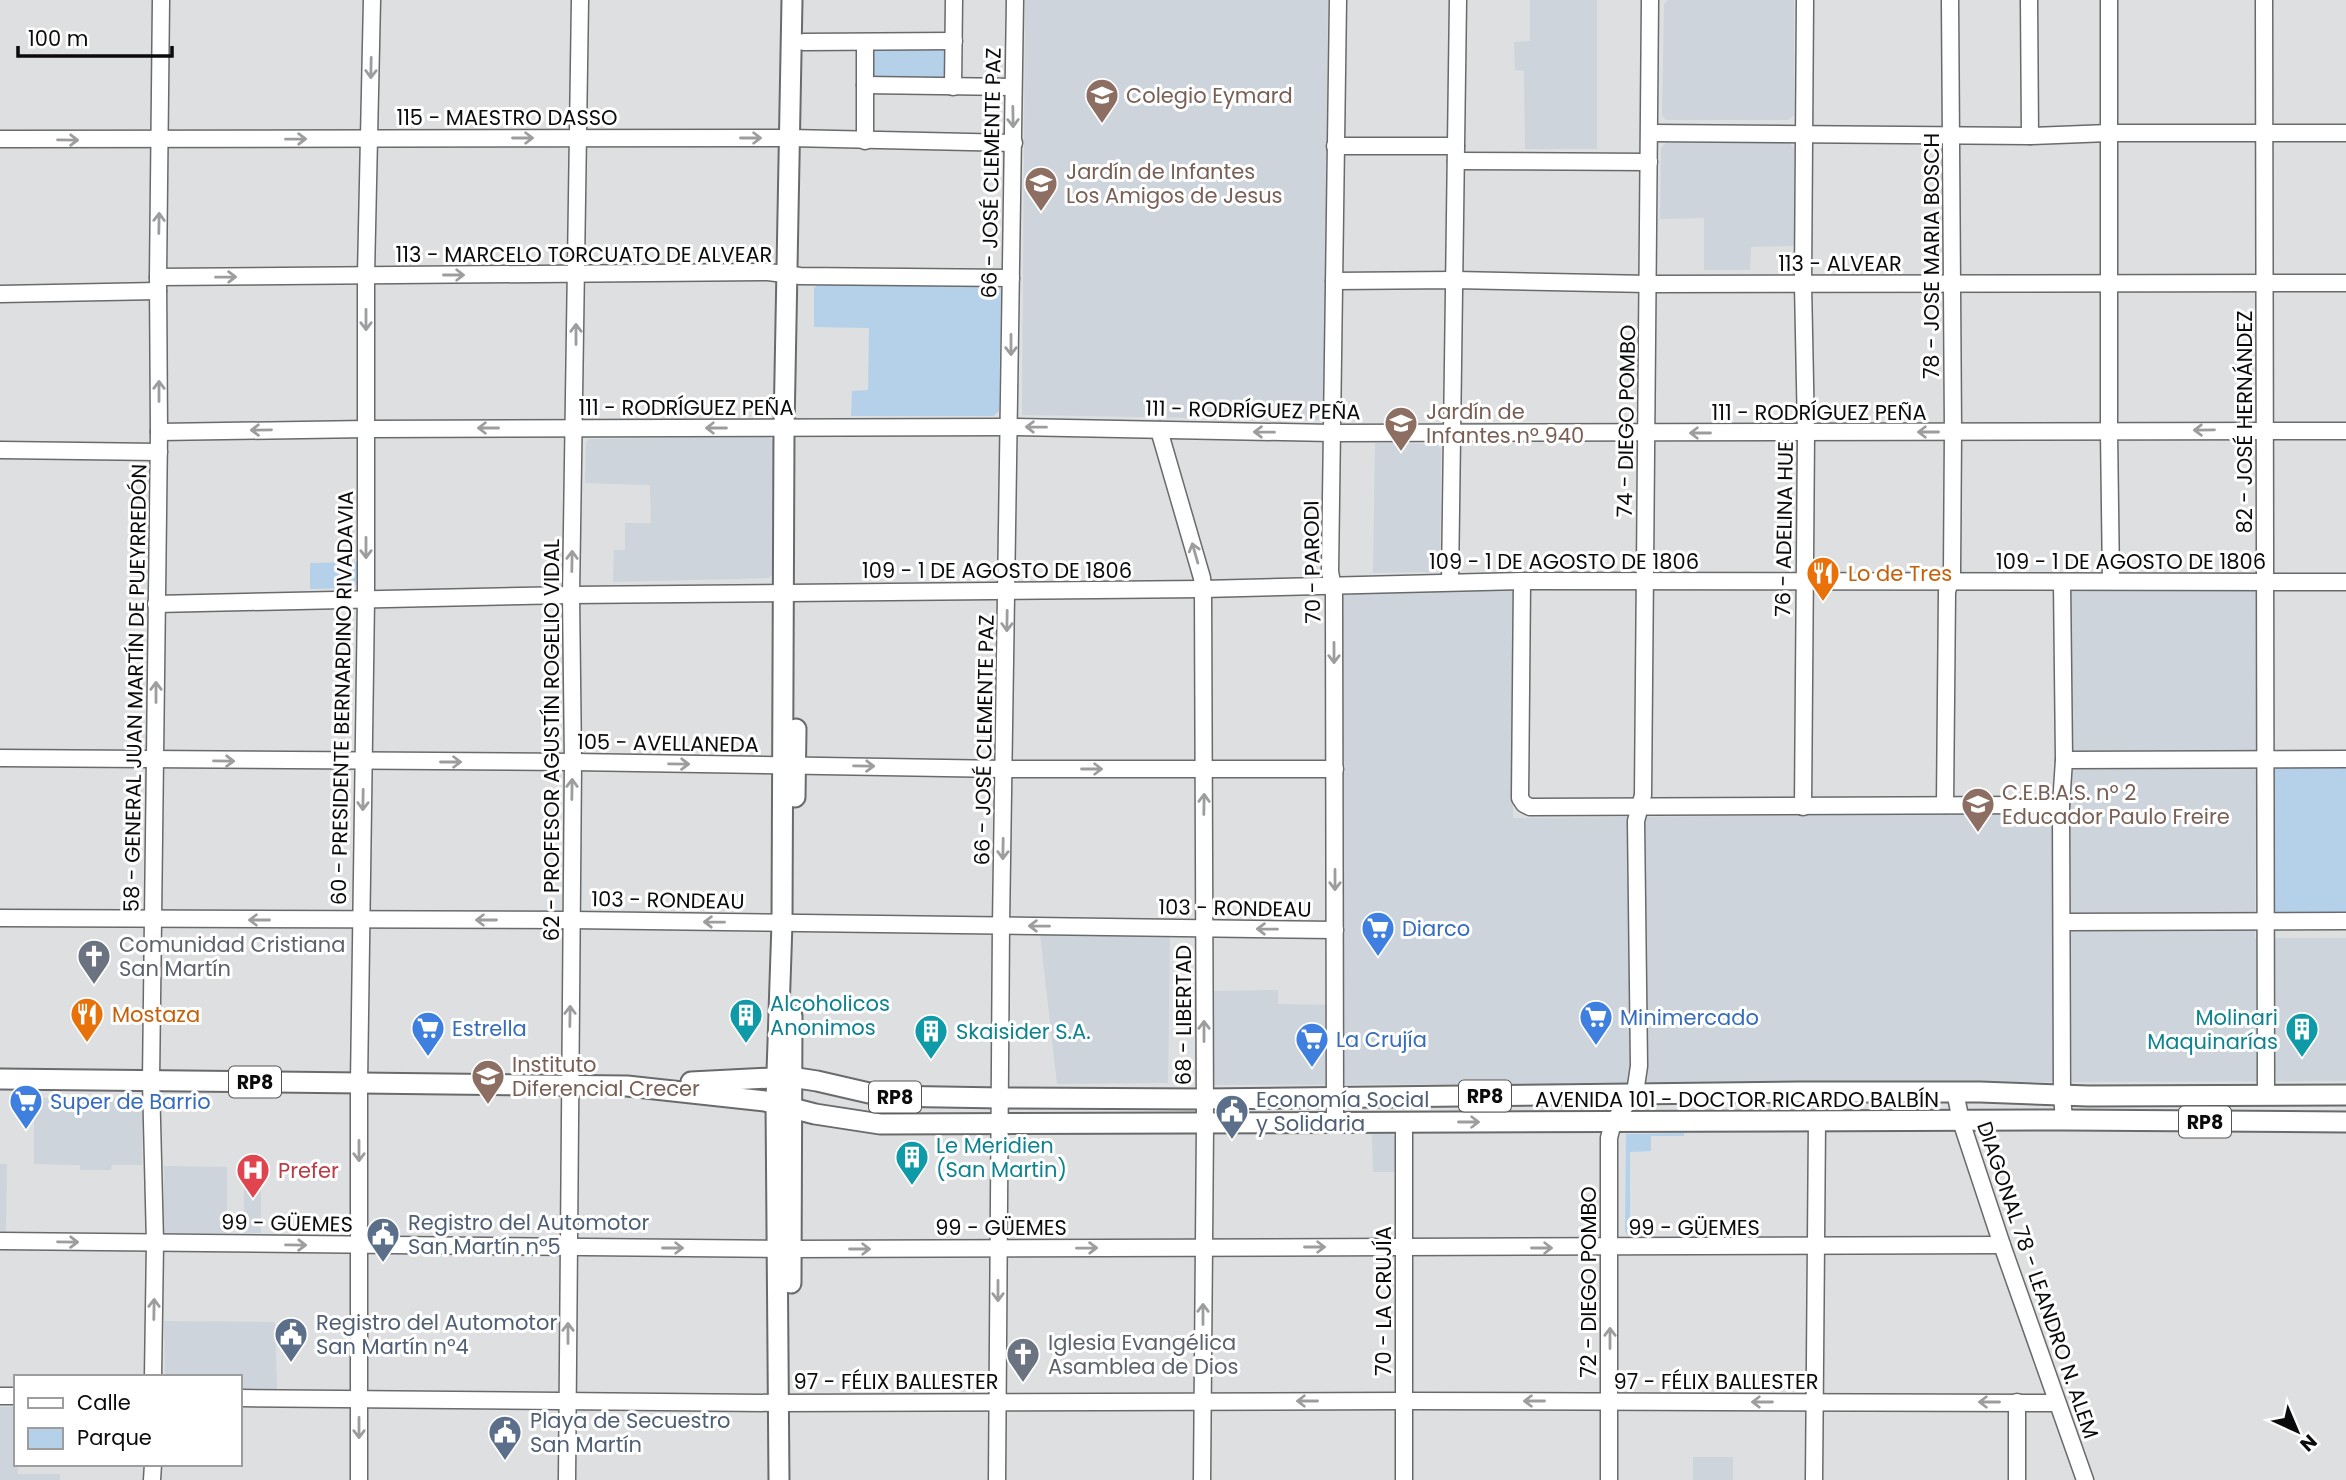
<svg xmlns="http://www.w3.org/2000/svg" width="2346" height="1480" viewBox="0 0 2346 1480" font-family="Poppins,sans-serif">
	<rect width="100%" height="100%" fill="#dedfe0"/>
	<g fill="#cdd4db">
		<path d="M 1025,0 L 1328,0 L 1324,420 L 1022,415 Z"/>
		<path d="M 1530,0 L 1597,0 L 1597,149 L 1525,149 L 1524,71 L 1515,70 L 1514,42 L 1530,41 Z"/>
		<path d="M 1668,0 L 1794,0 L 1794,115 L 1788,120 L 1666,120 L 1662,115 L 1664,4 Z"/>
		<path d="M 1666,143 L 1790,143 L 1794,148 L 1794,246 L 1751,247 L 1750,270 L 1704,270 L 1704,218 L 1660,219 L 1661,148 Z"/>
		<path d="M 769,437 L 774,442 L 772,575 L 769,578 L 613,582 L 614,550 L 625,550 L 625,523 L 651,523 L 650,485 L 585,483 L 586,442 L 589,439 Z"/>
		<path d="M 1375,443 L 1437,444 L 1441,449 L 1440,567 L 1435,572 L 1373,573 Z"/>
		<path d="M 2258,584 L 2255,938 L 2346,938 L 2346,1081 L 2072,1082 L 2069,594 L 2075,589 Z"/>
		<path d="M 1513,590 L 1513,818 L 2053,813 L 2053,1082 L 1212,1085 L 1214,991 L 1278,990 L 1278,1004 L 1343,1005 L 1340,592 Z"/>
		<path d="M 1040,934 L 1170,936 L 1168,1083 L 1057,1084 Z"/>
		<path d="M 34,1098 L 139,1098 L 143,1103 L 142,1165 L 112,1165 L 111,1170 L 80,1170 L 80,1165 L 34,1164 Z"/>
		<path d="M 1372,1134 L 1391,1134 L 1396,1138 L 1396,1172 L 1373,1172 Z"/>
		<path d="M 0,1164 L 7,1164 L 6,1231 L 0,1231 Z"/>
		<path d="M 164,1166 L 227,1167 L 227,1233 L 164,1233 Z"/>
		<rect x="244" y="1167" width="17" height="66"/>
		<path d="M 164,1321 L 275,1322 L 277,1389 L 240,1389 L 240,1377 L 165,1377 Z"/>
		<path d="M 0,1407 L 16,1407 L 16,1464 L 18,1464 L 18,1474 L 60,1474 L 60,1480 L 0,1480 Z"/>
		<rect x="1693" y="1457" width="40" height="23"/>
	</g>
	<g fill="#b5d1ea">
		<path d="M 870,47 L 949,48 L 949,81 L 869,80 Z"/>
		<path d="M 819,283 L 996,284 L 1001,289 L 999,411 L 994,416 L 851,416 L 852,391 L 868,390 L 869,328 L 814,327 L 814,288 Z"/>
		<path d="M 358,562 L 358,583 L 353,588 L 310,589 L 310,563 Z"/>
		<path d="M 2273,765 L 2346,767 L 2346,914 L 2272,914 Z"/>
		<path d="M 1684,1133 L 1684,1136 L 1651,1136 L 1651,1151 L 1630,1152 L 1630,1236 L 1625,1232 L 1626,1134 Z"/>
	</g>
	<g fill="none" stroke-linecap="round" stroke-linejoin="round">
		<defs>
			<g id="minor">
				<path d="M 2029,0 L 2030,136"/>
				<path d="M 2109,0 L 2109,432 L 2111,581"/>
				<path d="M 2264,0 L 2266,1096"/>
				<path d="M 804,42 L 954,41"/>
				<path d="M 865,85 L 1013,87"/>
				<path d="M 953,87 L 954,0"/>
				<path d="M 1651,133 L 2030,136 L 2109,133 L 2346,133"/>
				<path d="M 0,139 L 790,138 L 1014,143"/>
				<path d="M 865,141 L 865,42"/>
				<path d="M 1335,146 L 1456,146"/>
				<path d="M 1456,161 L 1649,162"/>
				<path d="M 158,277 L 768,272 L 800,276 L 1011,278"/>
				<path d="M 1334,281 L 1455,280 L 1648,284 L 2346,283"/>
				<path d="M 0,294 L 158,291"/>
				<path d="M 1159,430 L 1202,578 L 1203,589 L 1205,1124 L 1202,1480"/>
				<path d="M 159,432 L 367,429 L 1010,427 L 1332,433 L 2346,431"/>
				<path d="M 0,450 L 159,452"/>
				<path d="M 1522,581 L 1520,798 L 1524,804 L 1530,807 L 2061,805"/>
				<path d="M 1450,582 L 1458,0"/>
				<path d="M 2062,582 L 2064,760 L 2061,805 L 2062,1095 L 2064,1120"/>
				<path d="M 156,604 L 571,595 L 1203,589 L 1522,581 L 2346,582"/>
				<path d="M 0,758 L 573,762 L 1005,769 L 1335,769"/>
				<path d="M 2064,760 L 2346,759"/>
				<path d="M 1945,805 L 1947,592 L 1952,573 L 1953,432 L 1950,0"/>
				<path d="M 1803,807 L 1806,433 L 1803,284 L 1805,0"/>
				<path d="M 0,918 L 571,920 L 1335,930"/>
				<path d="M 2063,922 L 2346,921"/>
				<path d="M 1955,1092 L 1961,1121 L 2002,1245 L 2085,1480"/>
				<path d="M 1404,1122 L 1404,1480"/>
				<path d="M 1335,1123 L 1334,595 L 1330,571 L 1338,0"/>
				<path d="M 0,1241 L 791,1249 L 2002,1245"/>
				<path d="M 153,1377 L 155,1243 L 151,1081 L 159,432 L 158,277 L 161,0"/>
				<path d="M 0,1396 L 16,1396"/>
				<path d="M 240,1398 L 777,1403 L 1404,1401 L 2057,1403"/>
				<path d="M 152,1480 L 153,1464"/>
				<path d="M 359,1480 L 359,1083 L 366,599 L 366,275 L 372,0"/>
				<path d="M 567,1480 L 573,762 L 571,595 L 580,0"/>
				<path d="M 997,1480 L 1001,925 L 1015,0"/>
				<path d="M 1609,1480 L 1609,1138 L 1613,1122 L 1635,1093 L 1639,1066 L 1636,821 L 1643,795 L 1650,0"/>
				<path d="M 1814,1480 L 1817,1122"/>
				<path d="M 2017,1480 L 2017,1402"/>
			</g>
			<g id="major">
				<path d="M 795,797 L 796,729"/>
				<path d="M 0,1079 L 627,1086 L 765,1101 L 815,1114 L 880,1124 L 2064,1120 L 2346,1122"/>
				<path d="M 691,1082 L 791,1077 L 817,1081 L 882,1096 L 1002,1098 L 1204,1099 L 1800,1092 L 1980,1092 L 2088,1096 L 2346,1095"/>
				<path d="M 791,1283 L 792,1016"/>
				<path d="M 779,1480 L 776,1102 L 782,923 L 784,429 L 792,0"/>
			</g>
		</defs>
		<use href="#minor" stroke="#696a6b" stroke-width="19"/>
		<use href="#major" stroke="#696a6b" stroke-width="23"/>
		<use href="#minor" stroke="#fff" stroke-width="16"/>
		<use href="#major" stroke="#fff" stroke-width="19"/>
	</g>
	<defs><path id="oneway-shaft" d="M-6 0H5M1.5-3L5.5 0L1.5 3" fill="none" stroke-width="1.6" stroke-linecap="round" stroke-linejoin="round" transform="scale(1.75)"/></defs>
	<g stroke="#9d9d9e">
		<use href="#oneway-shaft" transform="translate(371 68) rotate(91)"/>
		<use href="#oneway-shaft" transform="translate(1013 117) rotate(89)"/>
		<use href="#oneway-shaft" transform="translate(523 138)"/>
		<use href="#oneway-shaft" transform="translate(751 138)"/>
		<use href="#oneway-shaft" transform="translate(296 139) rotate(-1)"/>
		<use href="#oneway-shaft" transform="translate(68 140) rotate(1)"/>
		<use href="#oneway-shaft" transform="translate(159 223) rotate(-89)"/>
		<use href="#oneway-shaft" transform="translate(454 275)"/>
		<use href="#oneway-shaft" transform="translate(226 277) rotate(-1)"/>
		<use href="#oneway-shaft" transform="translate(366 320) rotate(90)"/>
		<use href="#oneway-shaft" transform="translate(576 334) rotate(-90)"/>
		<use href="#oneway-shaft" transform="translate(1011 345) rotate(90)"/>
		<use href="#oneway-shaft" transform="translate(159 391) rotate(-90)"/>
		<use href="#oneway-shaft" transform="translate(1036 427) rotate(-179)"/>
		<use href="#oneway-shaft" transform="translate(488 428) rotate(180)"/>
		<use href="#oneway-shaft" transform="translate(716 428) rotate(-180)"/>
		<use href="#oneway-shaft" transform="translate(261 430) rotate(179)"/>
		<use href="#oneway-shaft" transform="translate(2204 430) rotate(179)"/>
		<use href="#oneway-shaft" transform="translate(1264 432) rotate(-179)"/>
		<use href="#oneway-shaft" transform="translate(1928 432) rotate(180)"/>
		<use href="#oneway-shaft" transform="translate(1700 433) rotate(180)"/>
		<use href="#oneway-shaft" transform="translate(366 548) rotate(90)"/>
		<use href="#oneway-shaft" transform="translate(1195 553) rotate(-106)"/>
		<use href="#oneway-shaft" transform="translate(572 561) rotate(-89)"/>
		<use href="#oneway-shaft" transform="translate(1007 621) rotate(91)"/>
		<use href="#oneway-shaft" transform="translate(1334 653) rotate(90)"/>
		<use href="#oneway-shaft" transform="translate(156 692) rotate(-90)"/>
		<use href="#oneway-shaft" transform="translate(224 761) rotate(1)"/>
		<use href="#oneway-shaft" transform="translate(451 762)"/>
		<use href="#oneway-shaft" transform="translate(679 764) rotate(1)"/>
		<use href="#oneway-shaft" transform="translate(864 766) rotate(1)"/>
		<use href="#oneway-shaft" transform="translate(1092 769)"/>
		<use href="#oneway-shaft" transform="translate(572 789) rotate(-89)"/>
		<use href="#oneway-shaft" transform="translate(363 800) rotate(91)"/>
		<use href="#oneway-shaft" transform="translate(1204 804) rotate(-89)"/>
		<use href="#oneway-shaft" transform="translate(1003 849) rotate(91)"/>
		<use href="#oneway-shaft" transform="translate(1335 880) rotate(90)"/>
		<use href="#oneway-shaft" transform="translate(259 920) rotate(-180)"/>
		<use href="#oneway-shaft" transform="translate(486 920) rotate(180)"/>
		<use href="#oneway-shaft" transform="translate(714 922) rotate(-179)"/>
		<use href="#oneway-shaft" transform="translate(1039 926) rotate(-179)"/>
		<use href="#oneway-shaft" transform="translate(1267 929) rotate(-179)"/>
		<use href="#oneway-shaft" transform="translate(570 1016) rotate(-89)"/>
		<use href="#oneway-shaft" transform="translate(1204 1031) rotate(-90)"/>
		<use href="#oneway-shaft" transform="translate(1469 1122)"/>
		<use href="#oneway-shaft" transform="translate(359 1151) rotate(90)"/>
		<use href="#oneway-shaft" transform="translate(68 1242) rotate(1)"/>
		<use href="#oneway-shaft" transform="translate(296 1245) rotate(1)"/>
		<use href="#oneway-shaft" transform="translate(1315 1247)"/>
		<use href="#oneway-shaft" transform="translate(673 1248)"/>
		<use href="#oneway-shaft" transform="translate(1087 1248) rotate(-1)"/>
		<use href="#oneway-shaft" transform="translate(1542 1248)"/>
		<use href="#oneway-shaft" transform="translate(860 1249)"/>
		<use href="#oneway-shaft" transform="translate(998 1291) rotate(90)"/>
		<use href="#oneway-shaft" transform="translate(154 1309) rotate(-89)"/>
		<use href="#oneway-shaft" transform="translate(1203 1314) rotate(-90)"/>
		<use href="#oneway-shaft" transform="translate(568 1333) rotate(-90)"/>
		<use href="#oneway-shaft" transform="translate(1610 1338) rotate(-90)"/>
		<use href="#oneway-shaft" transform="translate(1307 1401) rotate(180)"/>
		<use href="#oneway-shaft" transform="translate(1534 1401) rotate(-180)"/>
		<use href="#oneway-shaft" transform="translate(1762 1402) rotate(-180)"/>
		<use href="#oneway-shaft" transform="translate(1989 1402) rotate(-180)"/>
		<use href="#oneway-shaft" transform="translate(359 1428) rotate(90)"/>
	</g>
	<defs>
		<symbol id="school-pin" viewBox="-11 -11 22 30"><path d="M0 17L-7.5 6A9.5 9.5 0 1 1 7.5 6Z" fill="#8d6e63" stroke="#fff"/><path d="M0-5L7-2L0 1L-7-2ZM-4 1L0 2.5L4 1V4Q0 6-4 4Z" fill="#fff"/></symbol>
		<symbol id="restaurant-pin" viewBox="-11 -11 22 30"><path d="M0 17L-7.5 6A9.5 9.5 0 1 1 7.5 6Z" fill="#e8710a" stroke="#fff"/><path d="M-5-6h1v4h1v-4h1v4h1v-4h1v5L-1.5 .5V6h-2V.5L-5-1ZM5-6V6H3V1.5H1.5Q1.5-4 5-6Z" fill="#fff"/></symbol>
		<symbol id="supermarket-pin" viewBox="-11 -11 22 30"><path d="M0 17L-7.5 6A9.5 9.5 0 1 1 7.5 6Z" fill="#3f7fe0" stroke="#fff"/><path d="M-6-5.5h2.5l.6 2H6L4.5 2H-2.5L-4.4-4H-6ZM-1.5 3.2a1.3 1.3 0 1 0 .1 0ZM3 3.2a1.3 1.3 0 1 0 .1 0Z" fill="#fff"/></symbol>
		<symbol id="church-pin" viewBox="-11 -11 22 30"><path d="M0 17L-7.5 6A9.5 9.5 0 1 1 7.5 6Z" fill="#6b7280" stroke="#fff"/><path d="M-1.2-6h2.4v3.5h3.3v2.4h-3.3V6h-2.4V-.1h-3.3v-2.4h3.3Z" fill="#fff"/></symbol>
		<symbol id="building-pin" viewBox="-11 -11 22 30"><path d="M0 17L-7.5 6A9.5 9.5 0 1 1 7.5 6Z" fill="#0f9aa8" stroke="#fff"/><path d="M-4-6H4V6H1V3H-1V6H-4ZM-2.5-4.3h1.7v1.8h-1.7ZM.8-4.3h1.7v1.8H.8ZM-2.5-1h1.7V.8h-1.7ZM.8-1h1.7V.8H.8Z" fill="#fff"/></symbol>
		<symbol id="civic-pin" viewBox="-11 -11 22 30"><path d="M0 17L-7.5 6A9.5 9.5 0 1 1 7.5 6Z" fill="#5c6f8a" stroke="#fff"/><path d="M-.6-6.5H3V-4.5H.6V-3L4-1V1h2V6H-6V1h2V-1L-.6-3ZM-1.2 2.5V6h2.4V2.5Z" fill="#fff"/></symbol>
		<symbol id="hospital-pin" viewBox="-11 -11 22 30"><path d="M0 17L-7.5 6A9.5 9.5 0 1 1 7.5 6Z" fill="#e0444e" stroke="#fff"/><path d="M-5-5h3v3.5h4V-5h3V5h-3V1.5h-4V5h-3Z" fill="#fff"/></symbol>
	</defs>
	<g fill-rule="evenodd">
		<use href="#school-pin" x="1083" y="76" width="38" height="52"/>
		<use href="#school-pin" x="1022" y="164" width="38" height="52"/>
		<use href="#school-pin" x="1382" y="404" width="38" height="52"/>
		<use href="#restaurant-pin" x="1804" y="554" width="38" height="52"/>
		<use href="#school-pin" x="1959" y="785" width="38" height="52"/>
		<use href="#supermarket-pin" x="1359" y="909" width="38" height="52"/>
		<use href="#church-pin" x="75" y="937" width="38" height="52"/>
		<use href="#restaurant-pin" x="68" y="995" width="38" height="52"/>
		<use href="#building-pin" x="727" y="996" width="38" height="52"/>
		<use href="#supermarket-pin" x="1577" y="998" width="38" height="52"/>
		<use href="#supermarket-pin" x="409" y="1009" width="38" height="52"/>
		<use href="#building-pin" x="2283" y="1010" width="38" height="52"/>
		<use href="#building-pin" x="912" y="1012" width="38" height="52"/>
		<use href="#supermarket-pin" x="1293" y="1020" width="38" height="52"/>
		<use href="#school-pin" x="469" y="1057" width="38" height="52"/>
		<use href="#supermarket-pin" x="7" y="1082" width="38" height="52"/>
		<use href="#civic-pin" x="1213" y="1092" width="38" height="52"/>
		<use href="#building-pin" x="893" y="1138" width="38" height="52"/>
		<use href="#hospital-pin" x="234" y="1151" width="38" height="52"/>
		<use href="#civic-pin" x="364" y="1215" width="38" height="52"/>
		<use href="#civic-pin" x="272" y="1315" width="38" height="52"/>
		<use href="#church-pin" x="1004" y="1335" width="38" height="52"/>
		<use href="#civic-pin" x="486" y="1413" width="38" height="52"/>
	</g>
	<g text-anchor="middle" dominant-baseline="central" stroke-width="6" stroke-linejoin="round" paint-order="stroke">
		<g fill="#fff" stroke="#545455" stroke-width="2">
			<rect x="229" y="1066.5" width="52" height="31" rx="5"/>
			<rect x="1459" y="1080.5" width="52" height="31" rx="5"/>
			<rect x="869" y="1081.5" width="52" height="31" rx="5"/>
			<rect x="2179" y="1106.5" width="52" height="31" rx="5"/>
		</g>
		<g font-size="19" font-weight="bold" fill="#0b0b0c">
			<text x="255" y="1082">RP8</text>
			<text x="1485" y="1096">RP8</text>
			<text x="895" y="1097">RP8</text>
			<text x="2205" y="1122">RP8</text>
		</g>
		<g font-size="21" fill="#785e54" stroke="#fff" text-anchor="start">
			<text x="1126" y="95">Colegio Eymard</text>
			<text x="1066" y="171">Jardín de Infantes<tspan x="1066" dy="24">Los Amigos de Jesus</tspan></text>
			<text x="1426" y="411">Jardín de<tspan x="1426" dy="24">Infantes nº 940</tspan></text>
			<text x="2002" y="792">C.E.B.A.S. nº 2<tspan x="2002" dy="24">Educador Paulo Freire</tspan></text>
			<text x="512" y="1064">Instituto<tspan x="512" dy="24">Diferencial Crecer</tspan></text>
		</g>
		<g font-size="21" fill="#0b0b0c" stroke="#fff">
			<text x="507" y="117">115 - MAESTRO DASSO</text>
			<text transform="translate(991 173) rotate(-89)">66 - JOSÉ CLEMENTE PAZ</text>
			<text x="584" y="254">113 - MARCELO TORCUATO DE ALVEAR</text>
			<text transform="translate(1931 256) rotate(-90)">78 - JOSE MARIA BOSCH</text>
			<text x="1840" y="263">113 - ALVEAR</text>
			<text x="686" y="407">111 - RODRÍGUEZ PEÑA</text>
			<text transform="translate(1253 410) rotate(1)">111 - RODRÍGUEZ PEÑA</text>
			<text x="1819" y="412">111 - RODRÍGUEZ PEÑA</text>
			<text transform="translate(1626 421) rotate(-89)">74 - DIEGO POMBO</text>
			<text transform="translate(2244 422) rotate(-90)">82 - JOSÉ HERNÁNDEZ</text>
			<text transform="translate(1784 529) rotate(-89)">76 - ADELINA HUE</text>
			<text x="1564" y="561">109 - 1 DE AGOSTO DE 1806</text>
			<text x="2131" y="561">109 - 1 DE AGOSTO DE 1806</text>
			<text transform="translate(1312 562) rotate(-91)">70 - PARODI</text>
			<text x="997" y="570">109 - 1 DE AGOSTO DE 1806</text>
			<text transform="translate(135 688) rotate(-89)">58 - GENERAL JUAN MARTÍN DE PUEYRREDÓN</text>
			<text transform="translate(342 698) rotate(-89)">60 - PRESIDENTE BERNARDINO RIVADAVIA</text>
			<text transform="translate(551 740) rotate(-90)">62 - PROFESOR AGUSTÍN ROGELIO VIDAL</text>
			<text transform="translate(984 740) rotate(-89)">66 - JOSÉ CLEMENTE PAZ</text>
			<text transform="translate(668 743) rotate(1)">105 - AVELLANEDA</text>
			<text transform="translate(668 900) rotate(1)">103 - RONDEAU</text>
			<text transform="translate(1235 908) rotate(1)">103 - RONDEAU</text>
			<text transform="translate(1183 1015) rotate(-90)">68 - LIBERTAD</text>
			<text x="1737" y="1099">AVENIDA 101 - DOCTOR RICARDO BALBÍN</text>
			<text transform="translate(287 1223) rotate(1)">99 - GÜEMES</text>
			<text x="1001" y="1227">99 - GÜEMES</text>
			<text x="1694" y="1227">99 - GÜEMES</text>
			<text transform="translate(2038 1280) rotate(71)">DIAGONAL 78 - LEANDRO N. ALEM</text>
			<text transform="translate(1588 1282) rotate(-90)">72 - DIEGO POMBO</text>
			<text transform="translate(1383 1301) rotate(-90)">70 - LA CRUJÍA</text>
			<text x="896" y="1381">97 - FÉLIX BALLESTER</text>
			<text x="1716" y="1381">97 - FÉLIX BALLESTER</text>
		</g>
		<g font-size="21" fill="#c56008" stroke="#fff" text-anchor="start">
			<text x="1848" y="573">Lo de Tres</text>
			<text x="112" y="1014">Mostaza</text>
		</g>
		<g font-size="21" fill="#366cbe" stroke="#fff" text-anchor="start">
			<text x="1402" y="928">Diarco</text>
			<text x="1620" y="1017">Minimercado</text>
			<text x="452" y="1028">Estrella</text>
			<text x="1336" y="1039">La Crujía</text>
			<text x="50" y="1101">Super de Barrio</text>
		</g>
		<g font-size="21" fill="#5b616d" stroke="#fff" text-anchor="start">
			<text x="119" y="944">Comunidad Cristiana<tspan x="119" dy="24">San Martín</tspan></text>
			<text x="1048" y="1342">Iglesia Evangélica<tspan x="1048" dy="24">Asamblea de Dios</tspan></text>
		</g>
		<g font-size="21" fill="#0d838f" stroke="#fff" text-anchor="start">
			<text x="770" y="1003">Alcoholicos<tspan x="770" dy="24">Anonimos</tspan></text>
			<text x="2278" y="1017" text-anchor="end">Molinari<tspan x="2278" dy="24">Maquinarías</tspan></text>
			<text x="956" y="1031">Skaisider S.A.</text>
			<text x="936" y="1145">Le Meridien<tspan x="936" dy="24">(San Martin)</tspan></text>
		</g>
		<g font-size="21" fill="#4e5e75" stroke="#fff" text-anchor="start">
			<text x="1256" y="1099">Economía Social<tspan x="1256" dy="24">y Solidaria</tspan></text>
			<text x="408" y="1222">Registro del Automotor<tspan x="408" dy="24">San Martín n°5</tspan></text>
			<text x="316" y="1322">Registro del Automotor<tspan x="316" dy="24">San Martín n°4</tspan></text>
			<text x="530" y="1420">Playa de Secuestro<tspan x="530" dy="24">San Martín</tspan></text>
		</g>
		<g font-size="21" fill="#be3a42" stroke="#fff" text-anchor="start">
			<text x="278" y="1170">Prefer</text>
		</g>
	</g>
	<rect x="14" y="1375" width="228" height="91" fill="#ffffff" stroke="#9d9d9e" stroke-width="2"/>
	<rect x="28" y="1398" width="35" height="10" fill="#ffffff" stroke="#9d9d9e" stroke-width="2"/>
	<text x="77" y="1410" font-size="21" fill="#0b0b0c">Calle</text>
	<rect x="28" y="1428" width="35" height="21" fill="#b5d1ea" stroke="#9d9d9e" stroke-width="2"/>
	<text x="77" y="1445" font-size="21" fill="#0b0b0c">Parque</text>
	<g transform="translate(2297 1431) rotate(136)" stroke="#ffffff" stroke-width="5" paint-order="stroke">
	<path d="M0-5L12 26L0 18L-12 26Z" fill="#0b0b0c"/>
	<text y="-10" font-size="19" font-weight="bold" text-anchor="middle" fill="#0b0b0c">N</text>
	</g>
	<path d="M18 46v10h154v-10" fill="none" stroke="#0b0b0c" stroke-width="3.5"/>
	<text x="28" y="46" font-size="21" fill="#0b0b0c" stroke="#ffffff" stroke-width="5" paint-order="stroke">100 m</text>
</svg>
